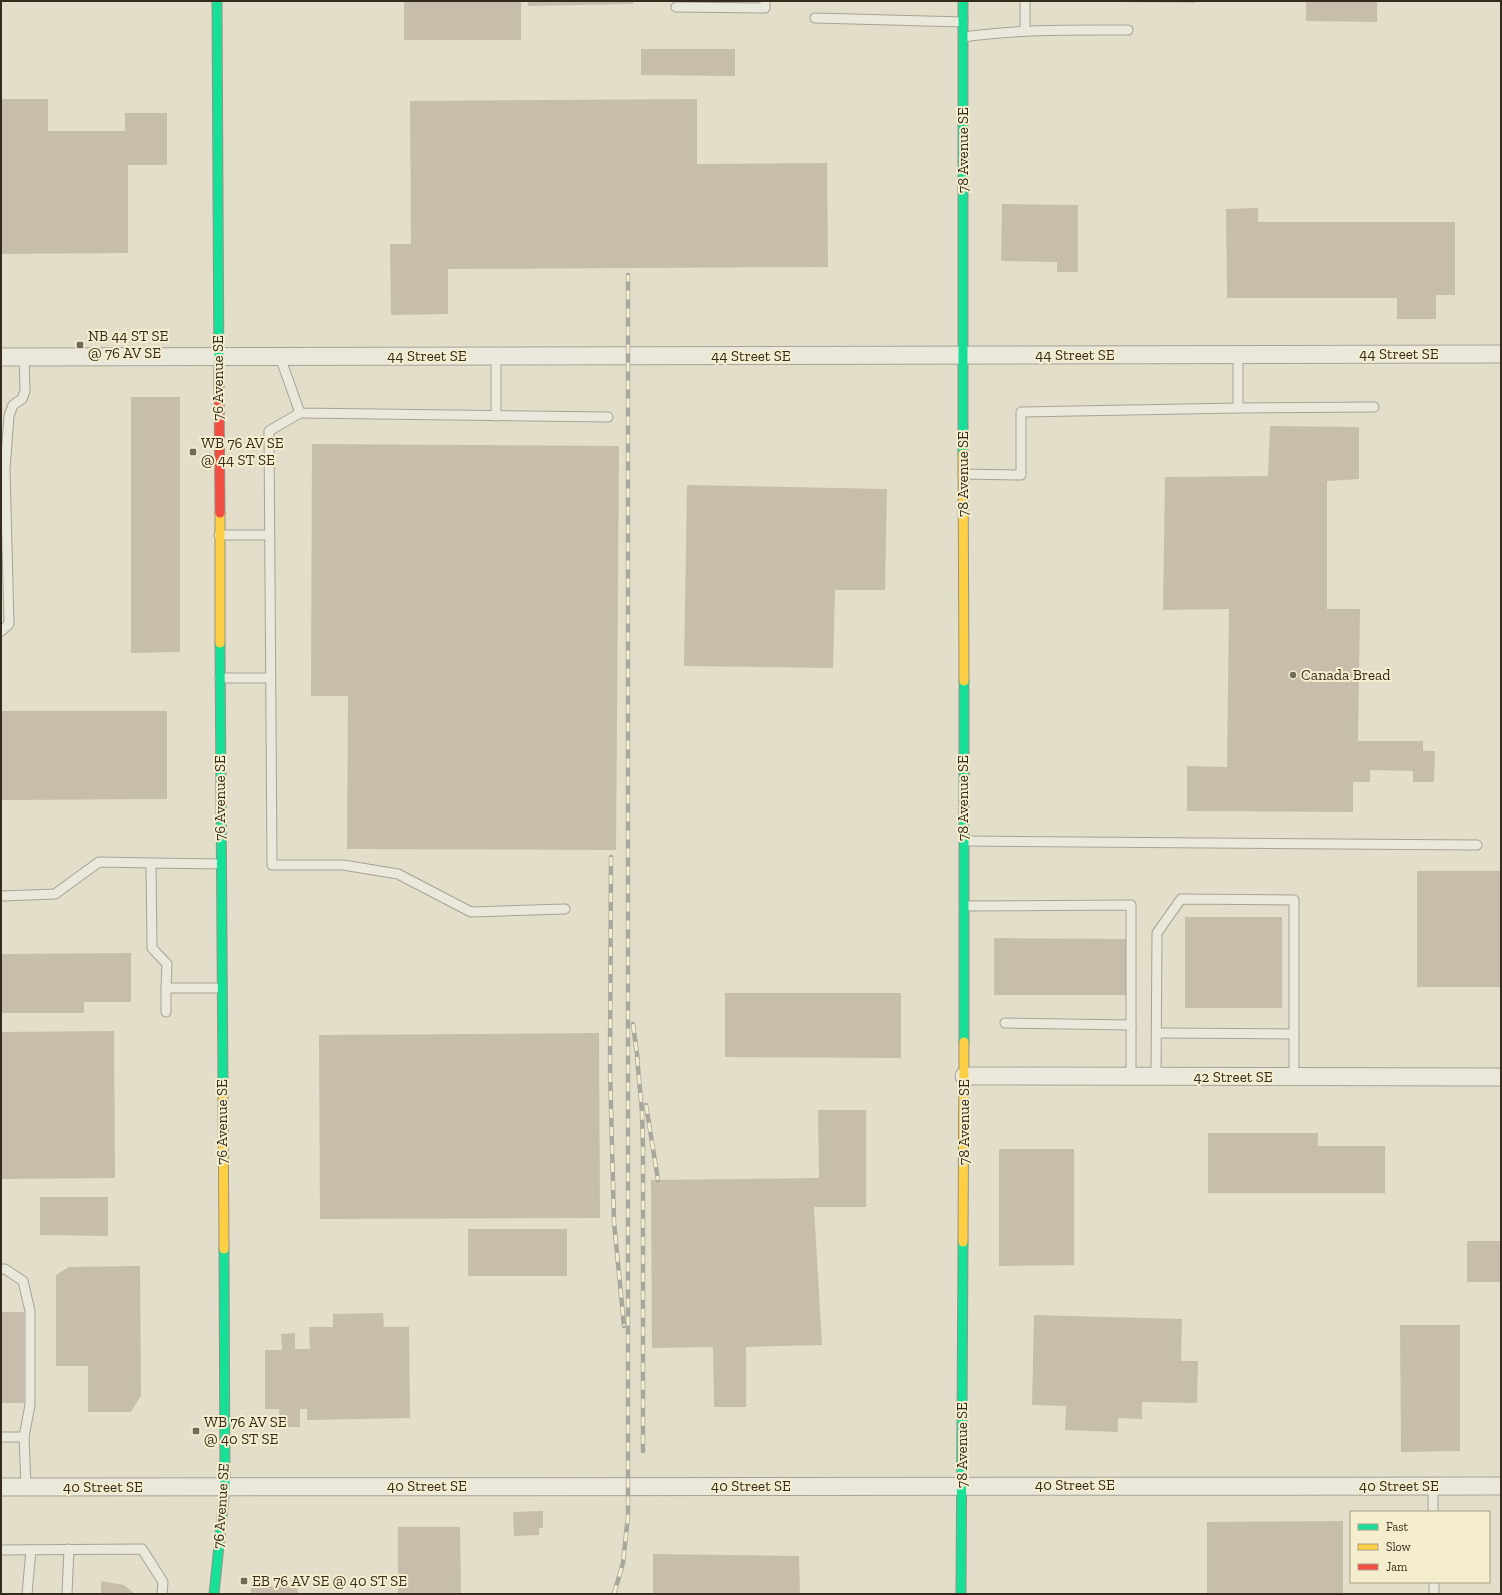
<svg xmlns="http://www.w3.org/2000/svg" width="1502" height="1595" viewBox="0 0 1502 1595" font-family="'Zilla Slab',serif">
	<rect width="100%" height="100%" fill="#e2deca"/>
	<g fill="#c6bdab">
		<rect x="404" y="1" width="117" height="39"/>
		<path d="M 528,1 L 633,1 L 633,4 L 528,6 Z"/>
		<path d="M 1117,1 L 1195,1 L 1195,3 L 1117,2 Z"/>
		<path d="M 1306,1 L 1377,1 L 1377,22 L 1306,21 Z"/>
		<path d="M 641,49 L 735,49 L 735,76 L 641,75 Z"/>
		<path d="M 1,99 L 48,99 L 48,131 L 125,131 L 125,113 L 167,113 L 167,165 L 128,165 L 128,253 L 1,254 Z"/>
		<path d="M 697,99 L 697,164 L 827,163 L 828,267 L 448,269 L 448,314 L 391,315 L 390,244 L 411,244 L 410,101 Z"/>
		<path d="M 1002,204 L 1078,205 L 1078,272 L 1057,272 L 1057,262 L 1001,261 Z"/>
		<path d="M 1258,208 L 1258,222 L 1455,222 L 1455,295 L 1436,295 L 1436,319 L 1397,319 L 1397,298 L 1227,298 L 1226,209 Z"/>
		<path d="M 131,397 L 180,397 L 180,652 L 131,653 Z"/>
		<path d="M 1270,426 L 1359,427 L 1359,479 L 1327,481 L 1327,609 L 1360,609 L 1358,741 L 1423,741 L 1423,751 L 1435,751 L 1434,782 L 1413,782 L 1413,771 L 1370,770 L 1370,782 L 1353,782 L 1353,812 L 1187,811 L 1187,766 L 1227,767 L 1229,609 L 1163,610 L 1165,477 L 1268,476 Z"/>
		<path d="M 312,444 L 619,446 L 616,850 L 347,849 L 348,696 L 311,696 Z"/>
		<path d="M 687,485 L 887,489 L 885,590 L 835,590 L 833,668 L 684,666 Z"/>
		<path d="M 1,711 L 167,711 L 167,799 L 1,800 Z"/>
		<rect x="1417" y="871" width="84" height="116"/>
		<rect x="1185" y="917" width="97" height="91"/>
		<path d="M 994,938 L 1126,939 L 1126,995 L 994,995 Z"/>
		<path d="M 131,953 L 131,1002 L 84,1002 L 84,1013 L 1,1013 L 1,954 Z"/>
		<path d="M 725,993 L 901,993 L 901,1058 L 725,1057 Z"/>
		<path d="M 114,1031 L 115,1178 L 2,1179 L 1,1032 Z"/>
		<path d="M 599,1033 L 600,1218 L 320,1219 L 319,1035 Z"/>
		<path d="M 818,1110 L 866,1110 L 866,1207 L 814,1207 L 822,1345 L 746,1347 L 746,1407 L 714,1407 L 713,1347 L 652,1348 L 651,1180 L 819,1178 Z"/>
		<path d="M 1208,1133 L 1318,1133 L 1318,1146 L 1385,1146 L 1385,1193 L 1208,1193 Z"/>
		<path d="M 999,1149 L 1074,1149 L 1074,1265 L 999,1266 Z"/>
		<path d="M 40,1197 L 108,1197 L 108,1236 L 40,1235 Z"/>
		<rect x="468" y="1229" width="99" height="47"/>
		<rect x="1467" y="1241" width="34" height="41"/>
		<path d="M 140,1266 L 141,1395 L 131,1412 L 88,1412 L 88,1366 L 56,1366 L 56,1275 L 69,1267 Z"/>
		<rect x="1" y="1312" width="23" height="91"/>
		<path d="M 383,1313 L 384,1327 L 409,1327 L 410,1418 L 307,1420 L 307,1409 L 300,1409 L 300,1427 L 280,1427 L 279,1409 L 265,1409 L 265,1350 L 282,1350 L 281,1334 L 295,1333 L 295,1349 L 310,1349 L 309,1327 L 333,1327 L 333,1314 Z"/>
		<path d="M 1034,1315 L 1182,1319 L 1181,1361 L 1198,1361 L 1197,1403 L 1142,1402 L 1142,1419 L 1118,1418 L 1118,1432 L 1065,1430 L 1066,1406 L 1032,1405 Z"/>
		<path d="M 1400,1325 L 1460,1325 L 1460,1451 L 1401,1452 Z"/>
		<path d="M 543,1511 L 543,1528 L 539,1528 L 539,1535 L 514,1536 L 513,1512 Z"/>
		<path d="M 1343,1521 L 1343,1594 L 1207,1594 L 1207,1522 Z"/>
		<path d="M 398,1527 L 460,1527 L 461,1594 L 398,1594 Z"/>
		<path d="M 653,1554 L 799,1556 L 800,1594 L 653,1594 Z"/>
		<path d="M 101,1581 L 124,1585 L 135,1594 L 101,1594 Z"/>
		<path d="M 297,1586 L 298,1594 L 251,1594 L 251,1587 Z"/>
	</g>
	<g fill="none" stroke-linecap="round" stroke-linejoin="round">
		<defs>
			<g id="lane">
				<path d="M 1025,1 L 1025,30"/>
				<path d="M 676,7 L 765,8 L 765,1"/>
				<path d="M 815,18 L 963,22"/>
				<path d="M 963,37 C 1019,29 1072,30 1128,30"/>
				<path d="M 1238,354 L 1238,408 L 1374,407"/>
				<path d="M 496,356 L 496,416"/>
				<path d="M 280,357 L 300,413 L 608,417"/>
				<path d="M 300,413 L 269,431 L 272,865 L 343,865 L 398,874 L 471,912 L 565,909"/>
				<path d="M 963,474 L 1021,475 L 1021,412 L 1238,408"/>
				<path d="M 219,535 L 269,535"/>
				<path d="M 1,631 L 9,624 L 5,469 L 9,416 L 13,405 L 22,399 L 25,391 L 24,357"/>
				<path d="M 220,678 L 270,678"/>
				<path d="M 964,841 L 1477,845"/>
				<path d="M 1,896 L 55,894 L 99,862 L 151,863"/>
				<path d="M 964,906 L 1131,905 L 1131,1025"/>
				<path d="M 166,988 L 167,964 L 152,948 L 151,863 L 221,864"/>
				<path d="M 166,1012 L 166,988 L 222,988"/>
				<path d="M 1005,1023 L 1131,1025 L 1131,1076"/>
				<path d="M 1157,1033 L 1294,1034"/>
				<path d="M 1156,1076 L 1157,933 L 1181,899 L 1294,900 L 1294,1077"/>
				<path d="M 1,1269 L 5,1269 L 23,1281 L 30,1311 L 30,1405 L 24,1437"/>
				<path d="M 1,1437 L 24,1437 L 26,1487"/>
				<path d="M 1433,1486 L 1433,1512"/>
				<path d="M 1,1550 L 142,1549 L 163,1582 L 162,1594"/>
				<path d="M 1434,1582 L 1434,1594"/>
				<path d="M 27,1594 L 31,1550"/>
				<path d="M 67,1594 L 69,1549"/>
			</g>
			<g id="street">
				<path d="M 1,357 L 1501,354"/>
				<path d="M 964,1076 L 1501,1077"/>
				<path d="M 1,1487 L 1501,1486"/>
			</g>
			<g id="fast">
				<path d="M 217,1 L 219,384"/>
				<path d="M 963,1 L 963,454"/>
				<path d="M 220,643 L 223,1091"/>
				<path d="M 964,681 L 964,1042"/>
				<path d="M 214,1594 L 225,1487 L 224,1249"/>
				<path d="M 961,1594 L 963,1242"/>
			</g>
			<g id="slow">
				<path d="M 963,454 L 964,681"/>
				<path d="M 220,513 L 220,643"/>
				<path d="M 223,1091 L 224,1249"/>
				<path d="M 963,1242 L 964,1042"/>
			</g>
			<path id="jam" d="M 219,384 L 220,513"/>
		</defs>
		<use href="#lane" stroke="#a7a294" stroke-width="11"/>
		<use href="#street" stroke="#a7a294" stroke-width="19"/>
		<use href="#fast" stroke="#979283" stroke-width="11"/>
		<use href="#slow" stroke="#979283" stroke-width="11"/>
		<use href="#jam" stroke="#979283" stroke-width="11"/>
		<use href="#lane" stroke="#eae8db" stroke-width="9"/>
		<use href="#street" stroke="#eae8db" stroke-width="17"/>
		<use href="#fast" stroke="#16e098" stroke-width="9"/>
		<use href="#slow" stroke="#ffcf43" stroke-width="9"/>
		<use href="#jam" stroke="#f24e42" stroke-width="9"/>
		<defs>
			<g id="rail">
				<path d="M 611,857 L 610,1069 L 614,1222 L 624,1326"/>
				<path d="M 633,1024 L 638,1062"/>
				<path d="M 637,1057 L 642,1112 L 643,1149 L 643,1451"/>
				<path d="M 646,1105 L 658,1180"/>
				<path d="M 614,1594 L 623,1563 L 628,1516 L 628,275"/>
			</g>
		</defs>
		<use href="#rail" stroke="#a9a69c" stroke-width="4.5"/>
		<use href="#rail" stroke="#f4eecf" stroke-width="3" stroke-dasharray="9" stroke-linecap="butt"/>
	</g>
	<g fill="#726a59" stroke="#f4eecf" stroke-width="1.5">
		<rect x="76" y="341" width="8" height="8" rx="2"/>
		<rect x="189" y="448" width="8" height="8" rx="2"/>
		<circle cx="1293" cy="675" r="4"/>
		<rect x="192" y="1427" width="8" height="8" rx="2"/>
		<rect x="240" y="1577" width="8" height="8" rx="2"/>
	</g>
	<g text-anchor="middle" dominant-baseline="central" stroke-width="4" stroke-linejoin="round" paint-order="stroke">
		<g font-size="15" fill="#352b1c" stroke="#f4eecf">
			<text transform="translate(963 150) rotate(-90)">78 Avenue SE</text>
			<text x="1399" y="354">44 Street SE</text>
			<text x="1075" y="355">44 Street SE</text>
			<text x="427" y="356">44 Street SE</text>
			<text x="751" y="356">44 Street SE</text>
			<text transform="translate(218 378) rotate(-90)">76 Avenue SE</text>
			<text transform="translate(963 474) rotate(-90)">78 Avenue SE</text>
			<text transform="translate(220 798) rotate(-90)">76 Avenue SE</text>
			<text transform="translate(963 798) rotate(-90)">78 Avenue SE</text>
			<text x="1233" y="1077">42 Street SE</text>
			<text transform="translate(222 1122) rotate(-90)">76 Avenue SE</text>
			<text transform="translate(964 1122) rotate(-90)">78 Avenue SE</text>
			<text transform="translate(962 1445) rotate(-90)">78 Avenue SE</text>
			<text x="1075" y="1485">40 Street SE</text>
			<text x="427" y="1486">40 Street SE</text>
			<text x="751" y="1486">40 Street SE</text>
			<text x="1399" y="1486">40 Street SE</text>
			<text x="103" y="1487">40 Street SE</text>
			<text transform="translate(221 1506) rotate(-86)">76 Avenue SE</text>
		</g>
		<g font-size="15" fill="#352b1c" stroke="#f4eecf" text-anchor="start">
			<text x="88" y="336">NB 44 ST SE<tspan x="88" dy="17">@ 76 AV SE</tspan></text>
			<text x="201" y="443">WB 76 AV SE<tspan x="201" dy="17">@ 44 ST SE</tspan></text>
			<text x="1301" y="675">Canada Bread</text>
			<text x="204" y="1422">WB 76 AV SE<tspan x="204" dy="17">@ 40 ST SE</tspan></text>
			<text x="252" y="1581">EB 76 AV SE @ 40 ST SE</text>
		</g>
	</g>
	<rect width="1502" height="1595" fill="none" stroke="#352b1c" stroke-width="4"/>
	<rect x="1350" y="1511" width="140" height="72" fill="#f4eecf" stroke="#a8a087"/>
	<rect x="1358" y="1524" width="20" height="6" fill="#16e098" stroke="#a8a087"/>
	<text x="1386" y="1531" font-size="12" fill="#352b1c">Fast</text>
	<rect x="1358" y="1544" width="20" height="6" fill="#ffcf43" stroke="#a8a087"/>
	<text x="1386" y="1551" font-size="12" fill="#352b1c">Slow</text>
	<rect x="1358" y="1564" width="20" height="6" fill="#f24e42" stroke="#a8a087"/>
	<text x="1386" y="1571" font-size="12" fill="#352b1c">Jam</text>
</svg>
